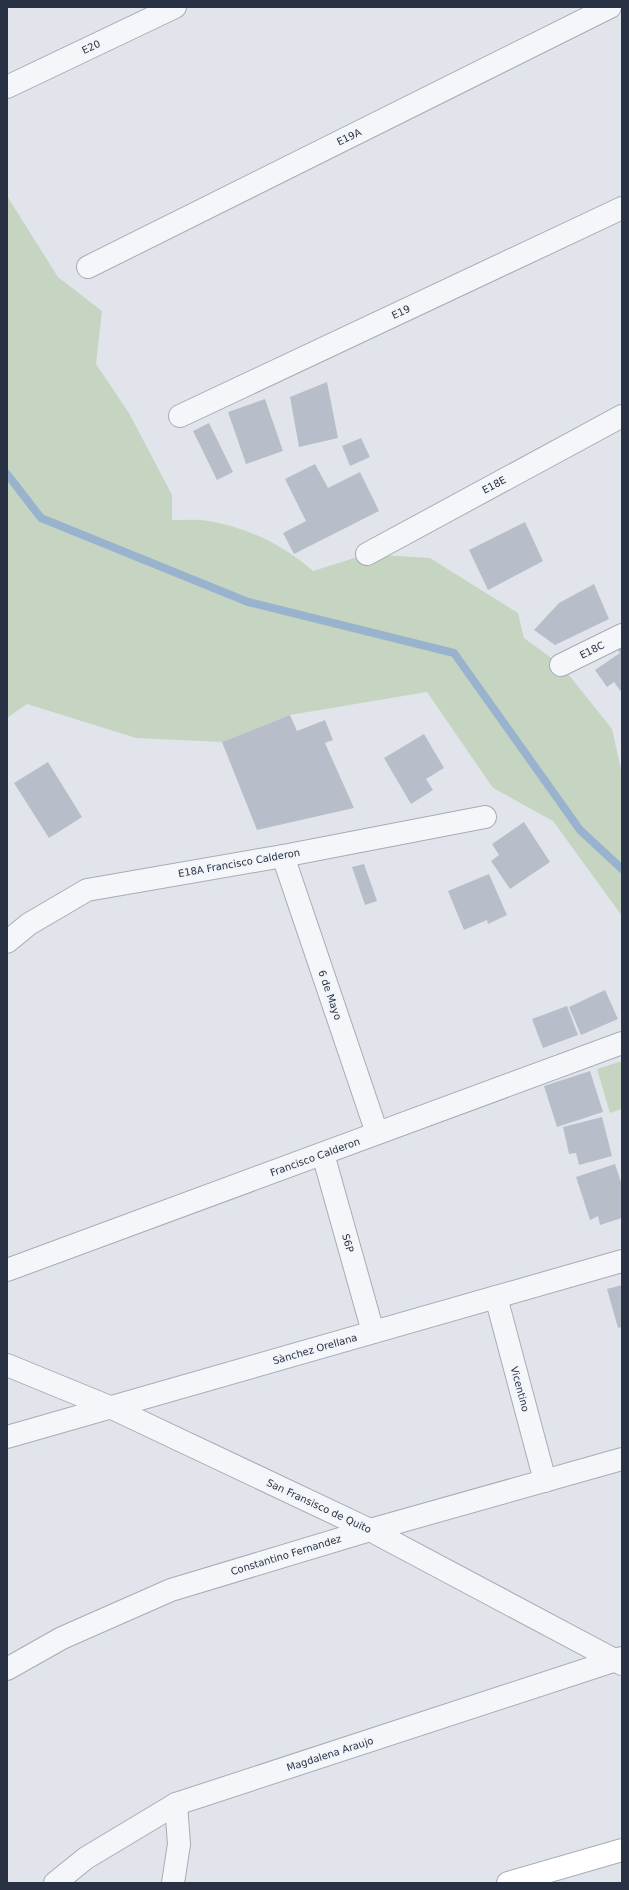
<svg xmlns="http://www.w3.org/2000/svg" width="629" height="1890" viewBox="0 0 629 1890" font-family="'DejaVu Sans',sans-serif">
	<rect width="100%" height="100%" fill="#e1e5eb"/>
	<g fill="#c6d5c1">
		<path d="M 7,196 L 58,277 L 102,311 L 96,364 L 129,413 L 172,495 L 172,520 C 184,520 197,519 209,521 C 249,528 283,545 313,571 L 367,554 L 430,558 L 518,613 L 524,638 L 561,665 L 612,729 L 622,774 L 622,916 L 553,821 L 493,788 L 427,692 L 290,715 L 222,742 L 136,738 L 27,704 L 7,718 Z"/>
		<path d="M 622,1061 L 622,1109 L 610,1113 L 597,1069 Z"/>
	</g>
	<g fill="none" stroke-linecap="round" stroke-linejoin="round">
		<path stroke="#99b3ce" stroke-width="8" d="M 7,474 L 41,518 L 248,602 L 454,653 L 580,830 L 622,869"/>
	</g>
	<g fill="#b8bec9">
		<path d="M 327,382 L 338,438 L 299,447 L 290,397 Z"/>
		<path d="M 265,399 L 283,451 L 246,464 L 228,412 Z"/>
		<path d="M 209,423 L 233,472 L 217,480 L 193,431 Z"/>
		<path d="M 361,438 L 370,457 L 350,466 L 342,446 Z"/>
		<path d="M 315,464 L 328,488 L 360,472 L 379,511 L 294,554 L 283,533 L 306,521 L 285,479 Z"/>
		<path d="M 525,522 L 543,561 L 488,590 L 469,550 Z"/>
		<path d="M 594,584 L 609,619 L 555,645 L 534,630 L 559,603 Z"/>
		<path d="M 622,643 L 622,693 L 614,682 L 607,687 L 595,670 L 620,653 L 616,647 Z"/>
		<path d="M 290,715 L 297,731 L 325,720 L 333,740 L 325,743 L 354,808 L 257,830 L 222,742 Z"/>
		<path d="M 424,734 L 444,768 L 426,779 L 433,790 L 411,804 L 384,758 Z"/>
		<path d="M 48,762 L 82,817 L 49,838 L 14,783 Z"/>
		<path d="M 524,822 L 550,862 L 510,889 L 491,861 L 499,855 L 492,844 Z"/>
		<path d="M 364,864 L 377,901 L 365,905 L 352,867 Z"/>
		<path d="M 489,874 L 507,915 L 488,924 L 487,920 L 464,930 L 448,891 Z"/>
		<path d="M 605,990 L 618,1019 L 581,1035 L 569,1007 Z"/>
		<path d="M 567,1006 L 578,1035 L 543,1048 L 532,1019 Z"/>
		<path d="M 590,1071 L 603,1112 L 557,1127 L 544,1086 Z"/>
		<path d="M 602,1117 L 612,1156 L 579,1165 L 576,1153 L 569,1154 L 563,1127 Z"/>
		<path d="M 615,1164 L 622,1185 L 622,1218 L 600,1225 L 598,1216 L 590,1220 L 576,1177 Z"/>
		<path d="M 622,1285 L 622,1327 L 618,1328 L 607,1289 Z"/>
	</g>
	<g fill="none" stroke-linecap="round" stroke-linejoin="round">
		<defs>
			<g id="street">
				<path d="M 7,87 L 175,7"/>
				<path d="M 88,267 L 610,7"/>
				<path d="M 180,416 L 622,208"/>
				<path d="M 367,554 L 622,416"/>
				<path d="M 561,665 L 622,635"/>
				<path d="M 283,856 L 377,1133"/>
				<path d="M 7,942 L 29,924 L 87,890 L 283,856 L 485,817"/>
				<path d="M 323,1154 L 373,1332"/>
				<path d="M 7,1270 L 622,1043"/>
				<path d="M 496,1297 L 545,1481"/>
				<path d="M 7,1365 L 112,1408 L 370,1530 L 622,1664"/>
				<path d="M 7,1437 L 622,1261"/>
				<path d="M 7,1669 L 62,1638 L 171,1590 L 370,1530 L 622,1459"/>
				<path d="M 55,1883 L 86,1858 L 176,1804 L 622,1658"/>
				<path d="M 173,1883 L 179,1844 L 176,1804"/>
			</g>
			<path id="secondary" d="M 508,1883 L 622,1850"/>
		</defs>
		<use href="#street" stroke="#a6acb6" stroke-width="24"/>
		<use href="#secondary" stroke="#a6acb6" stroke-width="24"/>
		<use href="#street" stroke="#f4f6f9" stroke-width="22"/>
		<use href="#secondary" stroke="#fff" stroke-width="22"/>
	</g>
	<g text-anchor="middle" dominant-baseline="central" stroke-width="3" stroke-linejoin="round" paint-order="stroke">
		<g font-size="10" fill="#283244" stroke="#f1f4f8">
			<text transform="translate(91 47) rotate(-26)">E20</text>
			<text transform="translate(349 137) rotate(-26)">E19A</text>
			<text transform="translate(401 312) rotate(-25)">E19</text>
			<text transform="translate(494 485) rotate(-28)">E18E</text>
			<text transform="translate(592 650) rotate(-27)">E18C</text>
			<text transform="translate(239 863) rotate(-10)">E18A Francisco Calderon</text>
			<text transform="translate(330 995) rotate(71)">6 de Mayo</text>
			<text transform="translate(315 1157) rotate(-20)">Francisco Calderon</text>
			<text transform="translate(348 1243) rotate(74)">S6P</text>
			<text transform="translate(315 1349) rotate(-16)">Sànchez Orellana</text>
			<text transform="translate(520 1389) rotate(75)">Vicentino</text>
			<text transform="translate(319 1506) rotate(25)">San Fransisco de Quito</text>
			<text transform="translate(286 1555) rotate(-17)">Constantino Fernandez</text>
			<text transform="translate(330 1754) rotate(-18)">Magdalena Araujo</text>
		</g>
	</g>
	<rect width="629" height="1890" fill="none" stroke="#283244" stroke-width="16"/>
</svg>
